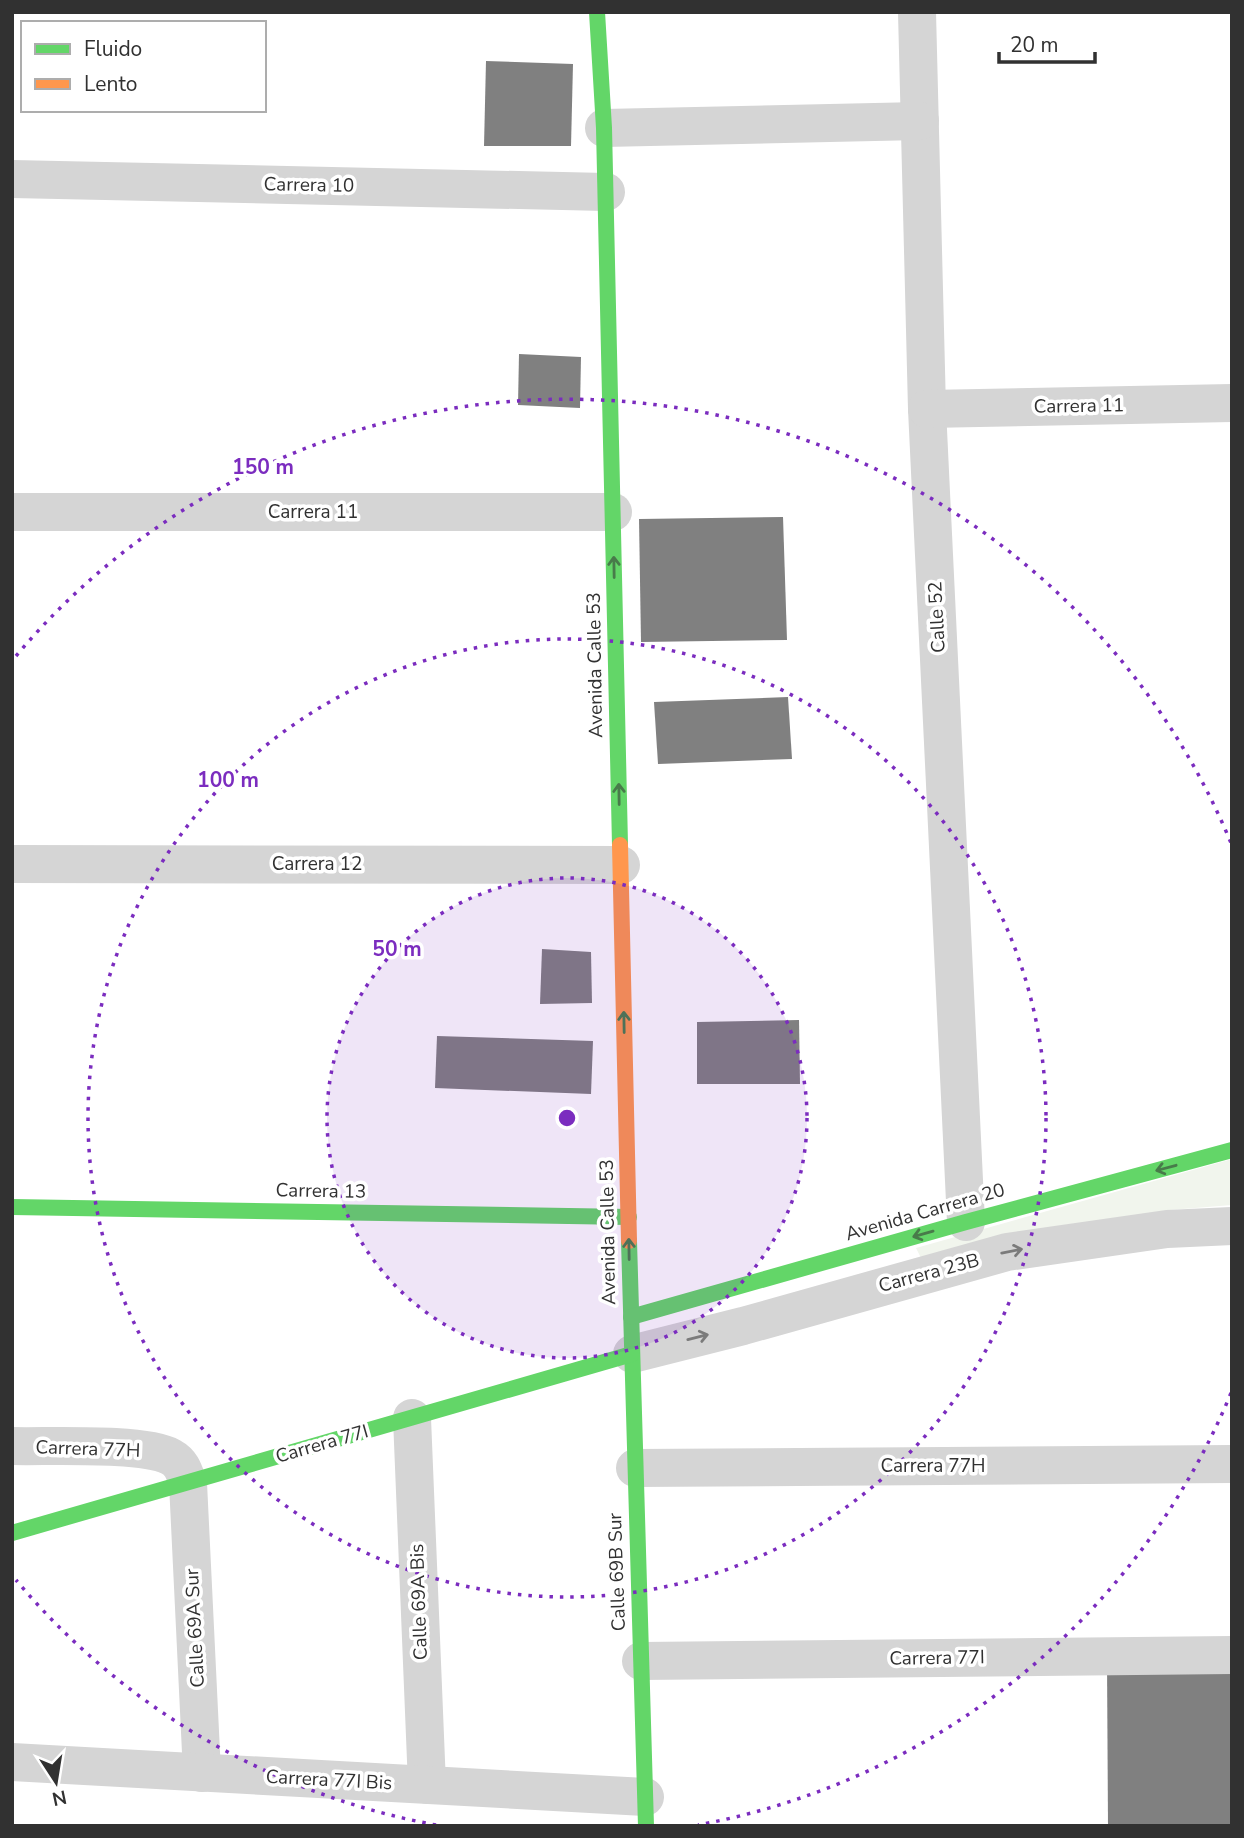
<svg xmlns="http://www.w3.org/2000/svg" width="1244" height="1838" viewBox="0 0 1244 1838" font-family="'Nunito Sans',sans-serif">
	<rect width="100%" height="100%" fill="#fff"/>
	<path fill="#f1f5ed" d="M 1232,1159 L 1232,1205 L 1170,1210 L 922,1260 L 916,1248 Z"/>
	<g fill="#808080">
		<path d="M 486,61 L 573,64 L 571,146 L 484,146 Z"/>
		<path d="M 519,354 L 581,357 L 580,408 L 518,405 Z"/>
		<path d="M 783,517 L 787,640 L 641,642 L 639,519 Z"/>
		<path d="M 788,697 L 792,759 L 658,764 L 654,702 Z"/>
		<path d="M 542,949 L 591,952 L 592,1003 L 540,1004 Z"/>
		<path d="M 799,1020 L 800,1084 L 697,1084 L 697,1022 Z"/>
		<path d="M 437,1036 L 593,1041 L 591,1094 L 435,1088 Z"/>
		<path d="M 1232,1660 L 1232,1826 L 1108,1826 L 1107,1661 Z"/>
	</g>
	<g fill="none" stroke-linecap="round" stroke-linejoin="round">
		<g stroke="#d5d5d5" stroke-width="38">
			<path d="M 917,12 L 927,409 L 966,1222"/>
			<path d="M 604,128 L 920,121"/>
			<path d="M 12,179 L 606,192"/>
			<path d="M 927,409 L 1232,403"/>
			<path d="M 12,512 L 613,512"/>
			<path d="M 12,864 L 621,865"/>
			<path d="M 632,1354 L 743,1326 L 1007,1252 L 1167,1229 L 1232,1226"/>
			<path d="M 412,1418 L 427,1785"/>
			<path d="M 12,1446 C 47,1447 144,1442 171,1457 C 182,1463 184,1472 188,1483 L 202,1773"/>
			<path d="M 635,1468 L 1232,1464"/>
			<path d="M 641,1661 L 1232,1655"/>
			<path d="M 12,1762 L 645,1797"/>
		</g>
		<g stroke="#63d668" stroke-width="16">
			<path d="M 597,12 L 604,128 L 620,845"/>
			<path d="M 12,1207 L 629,1217"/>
			<path d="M 629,1241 L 646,1826"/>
			<path d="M 631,1317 L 966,1222 L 1232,1150"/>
			<path d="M 12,1533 L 632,1354"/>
		</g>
		<path stroke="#ff974d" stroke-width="16" d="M 620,845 L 629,1241"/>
	</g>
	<defs><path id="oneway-shaft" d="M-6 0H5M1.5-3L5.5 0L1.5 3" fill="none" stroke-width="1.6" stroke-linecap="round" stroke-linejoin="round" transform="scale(1.75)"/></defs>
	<g stroke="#487b4a">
		<use href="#oneway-shaft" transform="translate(614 567) rotate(-91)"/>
		<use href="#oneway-shaft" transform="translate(619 794) rotate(-91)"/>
		<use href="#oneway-shaft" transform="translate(624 1022) rotate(-91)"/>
		<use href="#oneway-shaft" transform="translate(1166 1168) rotate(165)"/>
		<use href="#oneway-shaft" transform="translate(923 1234) rotate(164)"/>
		<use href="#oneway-shaft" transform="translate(629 1249) rotate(-91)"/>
	</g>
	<g stroke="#7b7b7b">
		<use href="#oneway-shaft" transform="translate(1012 1251) rotate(-11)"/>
		<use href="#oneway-shaft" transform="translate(698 1337) rotate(-14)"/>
	</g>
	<circle cx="567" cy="1118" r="240" fill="#7b2cbf" fill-opacity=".12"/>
	<g fill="none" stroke="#7b2cbf" stroke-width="3.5" stroke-dasharray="3.5 7">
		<circle cx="567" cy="1118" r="240"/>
		<circle cx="567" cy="1118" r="479"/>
		<path d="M1231 1393A719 719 0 0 1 698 1825M436 1825A719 719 0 0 1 16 1580M16 656A719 719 0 0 1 1231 843"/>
	</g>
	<g text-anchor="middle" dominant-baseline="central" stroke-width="7" stroke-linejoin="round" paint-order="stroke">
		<g font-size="19" fill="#313131" stroke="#fff">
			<text transform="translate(309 185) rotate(1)">Carrera 10</text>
			<text transform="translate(1079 406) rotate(-1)">Carrera 11</text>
			<text x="313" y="512">Carrera 11</text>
			<text transform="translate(937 617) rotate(-93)">Calle 52</text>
			<text transform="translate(595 665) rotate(-91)">Avenida Calle 53</text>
			<text x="317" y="864">Carrera 12</text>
			<text transform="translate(321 1191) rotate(1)">Carrera 13</text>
			<text transform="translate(925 1212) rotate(-16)">Avenida Carrera 20</text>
			<text transform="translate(608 1232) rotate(-91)">Avenida Calle 53</text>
			<text transform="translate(929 1273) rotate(-15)">Carrera 23B</text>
			<text transform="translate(322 1444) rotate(-16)">Carrera 77I</text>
			<text transform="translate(88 1449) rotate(2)">Carrera 77H</text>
			<text x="933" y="1466">Carrera 77H</text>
			<text transform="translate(617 1572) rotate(-92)">Calle 69B Sur</text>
			<text transform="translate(419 1602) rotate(-92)">Calle 69A Bis</text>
			<text transform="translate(195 1628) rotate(-93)">Calle 69A Sur</text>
			<text transform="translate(937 1658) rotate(-1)">Carrera 77I</text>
			<text transform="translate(329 1780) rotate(3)">Carrera 77I Bis</text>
		</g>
	</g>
	<circle cx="567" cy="1118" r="10" fill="#7b2cbf" stroke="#fff" stroke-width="3.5"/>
	<g font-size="21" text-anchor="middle" font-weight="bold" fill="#7b2cbf" stroke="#fff" stroke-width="7" stroke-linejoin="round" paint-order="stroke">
		<text x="263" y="474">150 m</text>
		<text x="228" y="787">100 m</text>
		<text x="397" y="956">50 m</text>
	</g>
	<rect width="1244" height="1838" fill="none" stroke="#313131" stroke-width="28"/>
	<rect x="21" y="21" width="245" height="91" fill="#ffffff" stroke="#adadad" stroke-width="2"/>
	<rect x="35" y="44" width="35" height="10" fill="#63d668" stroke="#adadad" stroke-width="2"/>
	<text x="84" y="56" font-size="21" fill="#313131">Fluido</text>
	<rect x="35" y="79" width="35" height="10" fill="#ff974d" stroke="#adadad" stroke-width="2"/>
	<text x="84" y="91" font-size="21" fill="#313131">Lento</text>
	<g transform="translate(56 1782) rotate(168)" stroke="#ffffff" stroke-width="5" paint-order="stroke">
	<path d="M0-5L12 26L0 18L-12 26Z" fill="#313131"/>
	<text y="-10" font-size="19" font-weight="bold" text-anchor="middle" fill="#313131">N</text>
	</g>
	<path d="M999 52v10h96v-10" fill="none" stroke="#313131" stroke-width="3.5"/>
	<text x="1010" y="52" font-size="21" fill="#313131" stroke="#ffffff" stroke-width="5" paint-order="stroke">20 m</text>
</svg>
